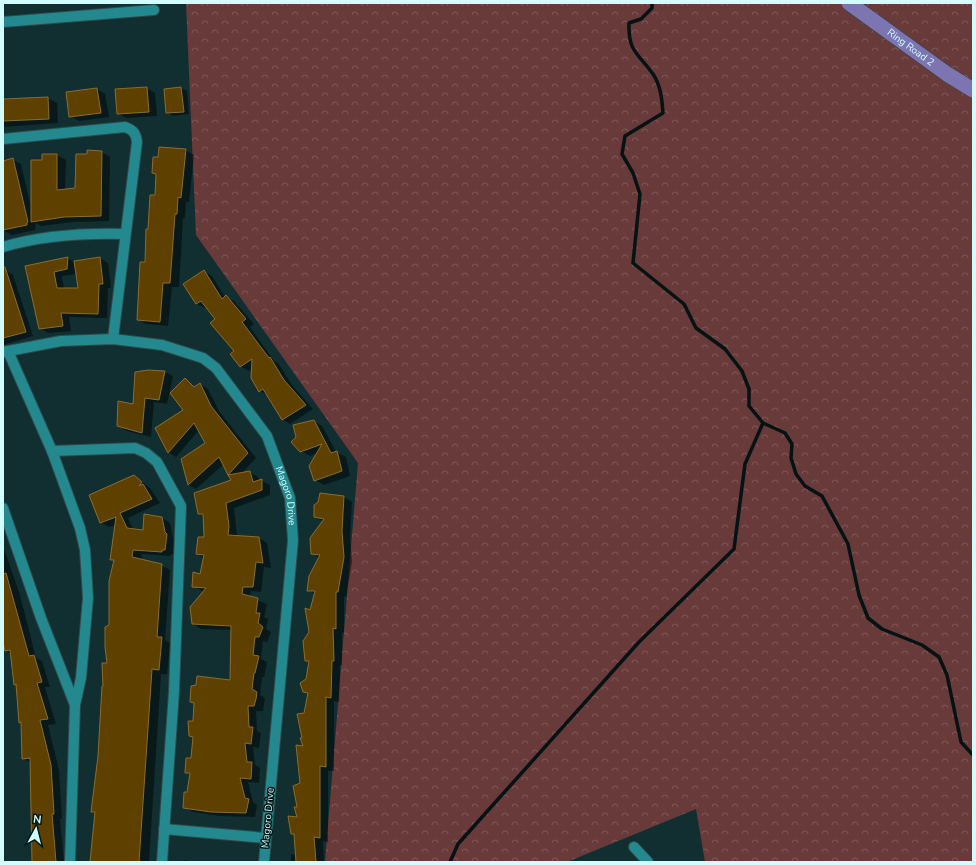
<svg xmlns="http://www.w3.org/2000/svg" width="976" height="865" viewBox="0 0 976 865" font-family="'Nunito Sans',sans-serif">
	<defs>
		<pattern id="forest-crowns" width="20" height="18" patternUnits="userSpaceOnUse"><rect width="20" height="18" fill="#693a3a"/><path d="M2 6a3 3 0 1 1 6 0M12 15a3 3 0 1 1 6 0" fill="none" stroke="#7d5758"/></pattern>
	</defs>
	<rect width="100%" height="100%" fill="#112f31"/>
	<path fill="url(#forest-crowns)" d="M 186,3 L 973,3 L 973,862 L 705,862 L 696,809 L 567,862 L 325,861 L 358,463 L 196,235 Z"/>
	<g fill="#0007" fill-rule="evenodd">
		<path d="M 147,88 L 155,93 L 157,116 L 126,118 L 118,113 Z"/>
		<path d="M 181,88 L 187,91 L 189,114 L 173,116 L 167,112 Z"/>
		<path d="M 97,89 L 105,94 L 109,117 L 79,121 L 70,116 Z"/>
		<path d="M 48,98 L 57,103 L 58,123 L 3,127 L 3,101 Z"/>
		<path d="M 185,150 L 194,155 L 189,202 L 186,202 L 185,218 L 183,218 L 179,287 L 172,287 L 168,326 L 146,324 L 138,319 L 156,196 L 157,175 L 153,173 Z"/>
		<path d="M 102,152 L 110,157 L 109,221 L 73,222 L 41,226 L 36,223 L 35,230 L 12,235 L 3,230 L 3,162 L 13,160 L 21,164 L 31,207 L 43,155 L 57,155 L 66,160 L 65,190 L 76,189 Z"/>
		<path d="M 68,258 L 74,262 L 100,258 L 108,263 L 111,288 L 108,288 L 107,318 L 69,317 L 71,331 L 48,333 L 40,328 L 26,267 ZM 77,274 L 79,289 L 64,289 L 62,276 Z"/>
		<path d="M 5,270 L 13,275 L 33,336 L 3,345 L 3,271 Z"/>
		<path d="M 204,271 L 212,276 L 225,297 L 234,301 L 254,324 L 250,327 L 274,361 L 278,363 L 292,385 L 313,409 L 290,424 L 282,419 L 269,396 L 260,391 L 253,368 L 249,371 L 241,367 L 231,354 L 235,351 L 217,319 L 207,307 L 205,308 L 197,304 Z"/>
		<path d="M 165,372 L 173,376 L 167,404 L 154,402 L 151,437 L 127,431 L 118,426 L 134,405 L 136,373 Z"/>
		<path d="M 185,380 L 196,387 L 200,384 L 208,389 L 219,411 L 256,458 L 241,474 L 250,472 L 258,477 L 259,481 L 262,481 L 270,485 L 270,495 L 234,508 L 237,536 L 259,538 L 267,543 L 271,568 L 264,567 L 261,592 L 251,591 L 250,597 L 267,604 L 264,617 L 268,619 L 266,629 L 271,632 L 267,642 L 263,641 L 261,659 L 267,662 L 264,677 L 262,677 L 260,695 L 265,698 L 264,704 L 263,711 L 256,711 L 257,731 L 261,733 L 259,748 L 253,747 L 255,765 L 260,768 L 259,783 L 248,782 L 253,802 L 257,805 L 255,817 L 220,816 L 193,812 L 184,807 L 191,775 L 186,772 L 192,759 L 194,738 L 190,735 L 194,722 L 195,704 L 191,702 L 231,681 L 232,630 L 201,629 L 193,624 L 204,592 L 193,586 L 201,575 L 204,558 L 197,554 L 205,538 L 205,517 L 199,513 L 233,481 L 224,464 L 196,489 L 189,485 L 182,459 L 206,444 L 199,430 L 176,457 L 168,452 L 184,410 Z"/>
		<path d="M 314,421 L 322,426 L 336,452 L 346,457 L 350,476 L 324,485 L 315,480 L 318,453 L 310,456 L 301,451 Z"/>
		<path d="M 134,476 L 150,488 L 160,503 L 128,518 L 133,529 L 144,531 L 162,518 L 170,523 L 173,538 L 176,540 L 174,554 L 171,554 L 171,556 L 142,554 L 141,560 L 161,565 L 170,570 L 165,640 L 170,643 L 167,674 L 161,674 L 149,862 L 90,862 L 96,814 L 92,812 L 108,664 L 115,561 L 111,559 L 116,525 L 109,527 L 100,522 Z"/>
		<path d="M 344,497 L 352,502 L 350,537 L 352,562 L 346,597 L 344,596 L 344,633 L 342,632 L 342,665 L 340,665 L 339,702 L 334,701 L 334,771 L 328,771 L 328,842 L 323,841 L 324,862 L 291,862 L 291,854 L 296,855 L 295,835 L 292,833 L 299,818 L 298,809 L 305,747 L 304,714 L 308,694 L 304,692 L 310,662 L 306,660 L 310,633 L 311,611 L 315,594 L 308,590 L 319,558 L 312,553 L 323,521 L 315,517 Z"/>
		<path d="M 3,546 L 20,595 L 36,658 L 42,661 L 50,687 L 45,687 L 56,724 L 48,725 L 59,770 L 62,819 L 60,819 L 64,862 L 33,862 L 31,763 L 23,758 L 22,723 L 20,722 L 17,685 L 15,684 L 12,654 L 6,651 L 3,639 Z"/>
		<path d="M 184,860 L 194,862 L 183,862 Z"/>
	</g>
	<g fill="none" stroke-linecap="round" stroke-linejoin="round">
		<g stroke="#051314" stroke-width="3.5">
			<path d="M 652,3 L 652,8 L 641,19 L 629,23 C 628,52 638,53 653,74 C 661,86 662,100 663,113 L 625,136 L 622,154 L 633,173 L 640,194 L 633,263 L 684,304 L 696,328 L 725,349 L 742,371 L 749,389 L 749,406 L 763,423 L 785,433 L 792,444 L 791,458 L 796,474 L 805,486 L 822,496 L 848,544 L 859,595 L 868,618 L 882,629 L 922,645 L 939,657 L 947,675 L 961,742 L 973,755"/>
			<path d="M 450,862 L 458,844 L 639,642 L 734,549 L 745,464 L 763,423"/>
		</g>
	</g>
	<g fill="#5e4100" stroke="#8c6c2f">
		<path d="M 147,87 L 149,112 L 117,114 L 115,89 Z"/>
		<path d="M 181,87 L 184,112 L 166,113 L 164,89 Z"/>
		<path d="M 97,88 L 101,113 L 69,117 L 66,92 Z"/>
		<path d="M 48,97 L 49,119 L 3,121 L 3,99 Z"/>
		<path d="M 159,147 L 186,149 L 181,198 L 178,197 L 177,214 L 175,214 L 170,283 L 163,283 L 160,322 L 137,320 L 140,262 L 145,262 L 146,229 L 148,229 L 150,195 L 155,195 L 156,174 L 152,173 L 153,157 L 158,157 Z"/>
		<path d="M 87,150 L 102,151 L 101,216 L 64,217 L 31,222 L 31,160 L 42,160 L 42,154 L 57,154 L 57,190 L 75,188 L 76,154 L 87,154 Z"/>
		<path d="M 13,158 L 28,222 L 27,223 L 27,225 L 3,230 L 3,161 Z"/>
		<path d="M 68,257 L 67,269 L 54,272 L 57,288 L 78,288 L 74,261 L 100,257 L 103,284 L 99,284 L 98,314 L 61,313 L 63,326 L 39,329 L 25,266 Z"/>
		<path d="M 3,267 L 5,267 L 26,332 L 3,338 Z"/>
		<path d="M 204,270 L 222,299 L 226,295 L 246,319 L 242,322 L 269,358 L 270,357 L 284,380 L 306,405 L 282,420 L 263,389 L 259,392 L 251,378 L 252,359 L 240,367 L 230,354 L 234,351 L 210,323 L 215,319 L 201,301 L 196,304 L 183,284 Z"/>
		<path d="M 148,370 L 165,371 L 159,400 L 145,398 L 142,433 L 117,426 L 118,401 L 133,404 L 135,372 Z"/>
		<path d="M 185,378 L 194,387 L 200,383 L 211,406 L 248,453 L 228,475 L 219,457 L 188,485 L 181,459 L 205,443 L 194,423 L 168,453 L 155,428 L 183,410 L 170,393 Z"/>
		<path d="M 314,420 L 331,453 L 337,451 L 342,471 L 314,481 L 309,466 L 322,444 L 300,452 L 291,442 L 296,437 L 293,425 Z"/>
		<path d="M 250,471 L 253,482 L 262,479 L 262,490 L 226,503 L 229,526 L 228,535 L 259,537 L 263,563 L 256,562 L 253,587 L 243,587 L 242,594 L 258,598 L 256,613 L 260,613 L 258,623 L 263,627 L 259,637 L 255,637 L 253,655 L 259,656 L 255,673 L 254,673 L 252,689 L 257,692 L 256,699 L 254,706 L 248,706 L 249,727 L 253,727 L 251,744 L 245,743 L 247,762 L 252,762 L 251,779 L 240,778 L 245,798 L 249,799 L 246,813 L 211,812 L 183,808 L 184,792 L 187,792 L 190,773 L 185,773 L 186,758 L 191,758 L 193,737 L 189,736 L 188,721 L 193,721 L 194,703 L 190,702 L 191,686 L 196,685 L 197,676 L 230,680 L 231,626 L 192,624 L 190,607 L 206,588 L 192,587 L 193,572 L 200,574 L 204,555 L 196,554 L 198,537 L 204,537 L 203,514 L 198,514 L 194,493 L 231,480 L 228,475 Z"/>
		<path d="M 134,475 L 142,482 L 139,486 L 143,484 L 152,499 L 120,513 L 127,528 L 143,530 L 144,514 L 162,517 L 165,532 L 167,534 L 165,550 L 162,550 L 162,552 L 133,550 L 132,557 L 162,564 L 157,637 L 162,637 L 159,670 L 152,669 L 139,862 L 90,862 L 95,812 L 91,812 L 98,756 L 102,686 L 103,686 L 102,663 L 107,663 L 105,647 L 105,627 L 109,625 L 109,581 L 114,560 L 110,560 L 116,517 L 100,523 L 89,495 Z"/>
		<path d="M 320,493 L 344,496 L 342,531 L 344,557 L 338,592 L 336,592 L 336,629 L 333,628 L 334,661 L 332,661 L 331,698 L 326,697 L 326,767 L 320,766 L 320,838 L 314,837 L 316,862 L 296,862 L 294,834 L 291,834 L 288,816 L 297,817 L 294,807 L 297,807 L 293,786 L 300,783 L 296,745 L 303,746 L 300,738 L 302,738 L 297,714 L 304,713 L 308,693 L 303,692 L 300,683 L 306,679 L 309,661 L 305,661 L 303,641 L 309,632 L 305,608 L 310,610 L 315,591 L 307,591 L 309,576 L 320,555 L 311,554 L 310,538 L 324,519 L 314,517 L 314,505 L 318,502 Z"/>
		<path d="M 6,573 L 29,656 L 34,655 L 42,682 L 37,683 L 48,719 L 40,720 L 51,765 L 54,814 L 52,814 L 56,862 L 32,862 L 30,758 L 22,759 L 21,722 L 19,723 L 16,684 L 14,685 L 10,650 L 5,651 L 3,643 L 3,574 Z"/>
	</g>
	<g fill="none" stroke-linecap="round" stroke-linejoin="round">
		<defs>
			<g id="street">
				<path d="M 3,22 L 154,10"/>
				<path d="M 3,139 L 125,127 C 133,130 136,133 137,142 L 113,339"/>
				<path d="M 3,247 C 43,235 84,233 125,234"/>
				<path d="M 8,351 L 52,451 L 80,528 L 85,550 L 88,598 L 81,678 L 75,705 L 70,862"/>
				<path id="s1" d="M 3,352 L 61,341 L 113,339 L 162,345 L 203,358 L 216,368 L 267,436 L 290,498 L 293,540 L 264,862"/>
				<path d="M 52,451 L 135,448 L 146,453 L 157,462 L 181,506 L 174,692 L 162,862"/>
				<path d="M 3,508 L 41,618 L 75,705"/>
				<path d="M 164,829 L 266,838"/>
				<path d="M 634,847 L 648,862"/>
			</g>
			<g id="primary">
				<path id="s2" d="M 849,3 L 947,74 L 973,90"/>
			</g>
		</defs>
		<use href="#street" stroke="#2e4a4b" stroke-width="12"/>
		<use href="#primary" stroke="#2e4a4b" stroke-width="16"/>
		<use href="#street" stroke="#24898e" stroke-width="10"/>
		<use href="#primary" stroke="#7c75b1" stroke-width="15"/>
	</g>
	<g text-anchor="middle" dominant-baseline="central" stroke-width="3" stroke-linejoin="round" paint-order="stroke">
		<g font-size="10" fill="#d1fdff" stroke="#001718">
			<text stroke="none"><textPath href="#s2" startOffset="76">Ring Road 2</textPath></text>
			<text stroke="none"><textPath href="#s1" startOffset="368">Magoro Drive</textPath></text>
			<text transform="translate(268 818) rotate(-85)">Magoro Drive</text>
		</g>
	</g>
	<rect width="976" height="865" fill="none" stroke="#d1fdff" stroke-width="8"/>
	<g transform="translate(36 829) rotate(7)" stroke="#001718" stroke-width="3" paint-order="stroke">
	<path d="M0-3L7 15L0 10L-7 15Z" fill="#d1fdff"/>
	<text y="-6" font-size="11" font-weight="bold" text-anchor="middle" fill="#d1fdff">N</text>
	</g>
</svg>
